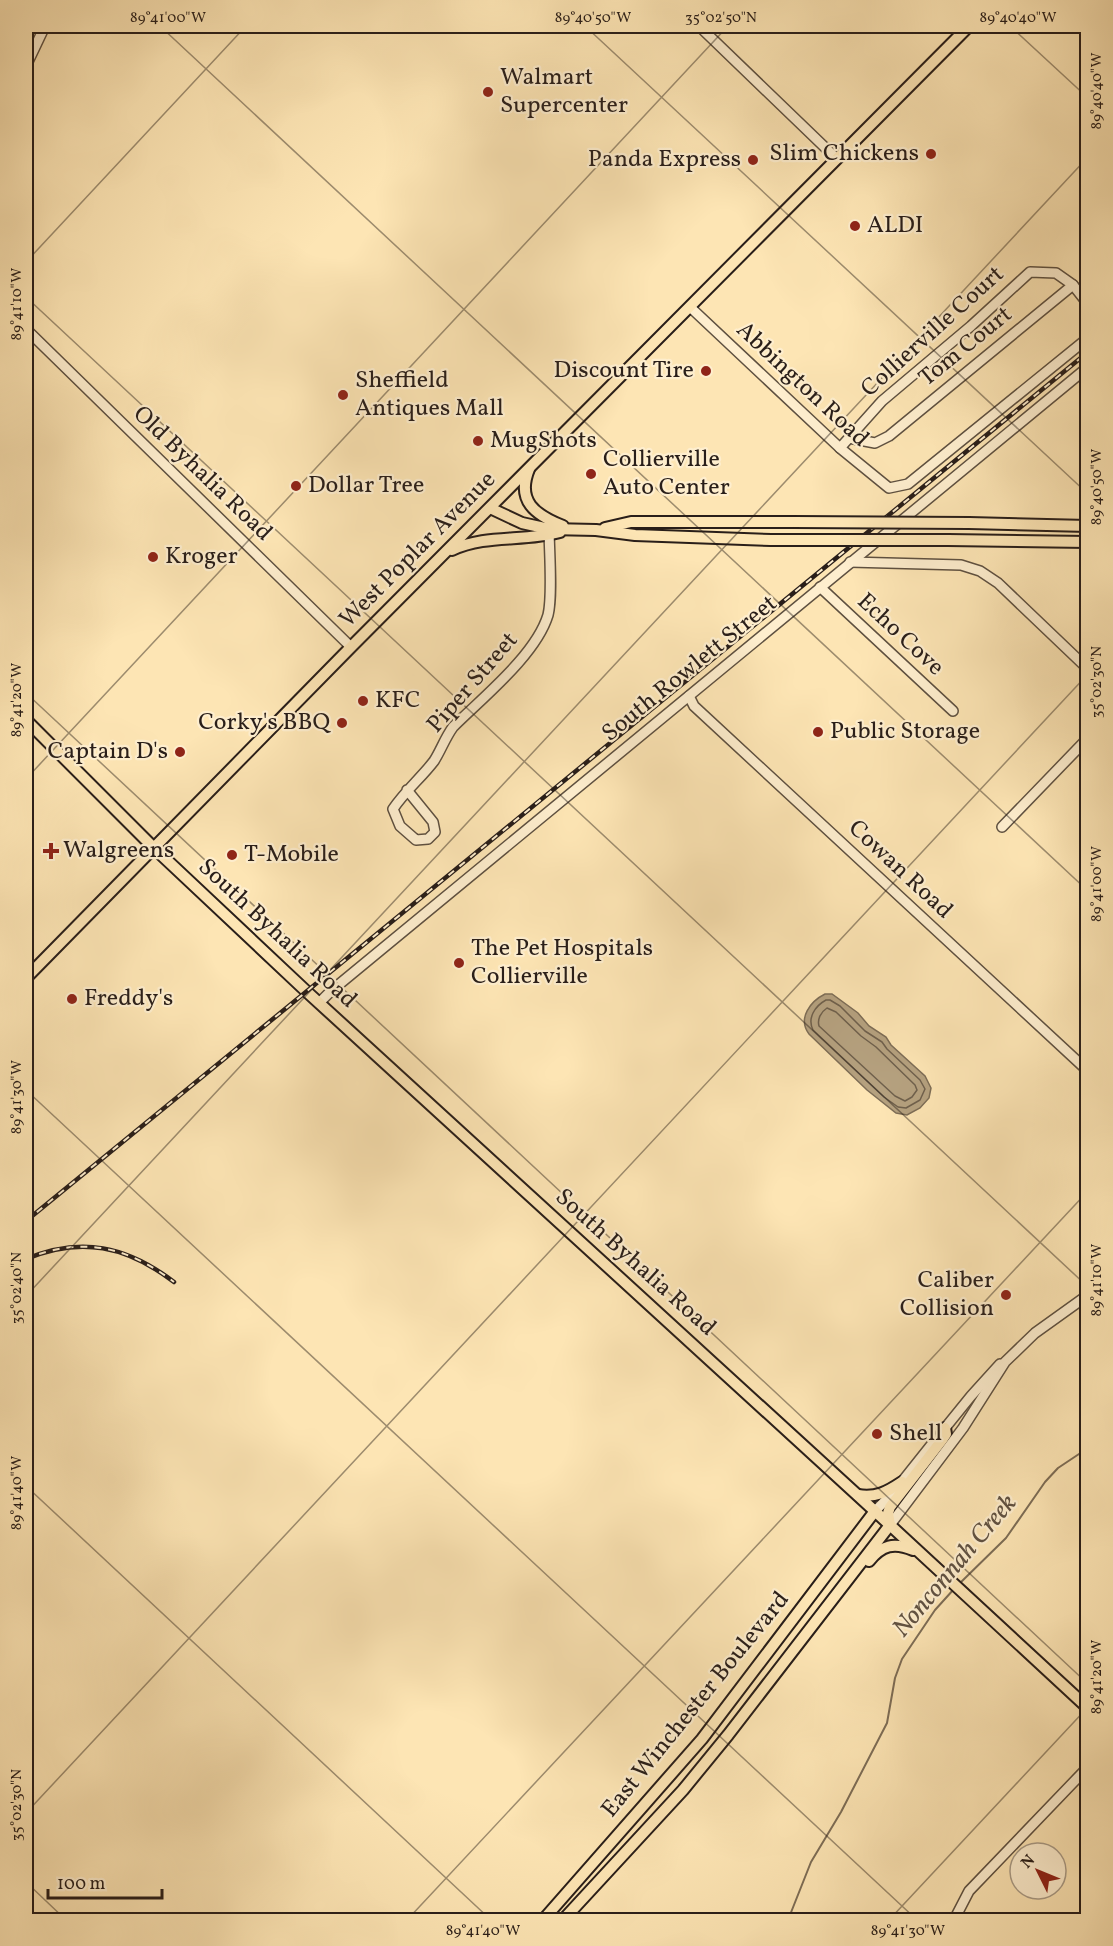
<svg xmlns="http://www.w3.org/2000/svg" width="1113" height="1946" viewBox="0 0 1113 1946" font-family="Vollkorn,serif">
	<rect width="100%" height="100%" fill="#fde5b4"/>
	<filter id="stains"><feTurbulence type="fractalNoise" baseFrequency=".00333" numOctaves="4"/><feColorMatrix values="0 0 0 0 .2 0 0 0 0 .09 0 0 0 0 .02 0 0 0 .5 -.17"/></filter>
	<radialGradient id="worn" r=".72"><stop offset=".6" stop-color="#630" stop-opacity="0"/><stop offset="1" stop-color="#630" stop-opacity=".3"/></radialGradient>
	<path fill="#b5a17f" stroke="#7d6d56" stroke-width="1.5" d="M 825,994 L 832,994 L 858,1013 L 869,1026 L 886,1037 L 891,1045 L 925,1076 L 931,1088 L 929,1098 L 920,1108 L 907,1115 L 896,1113 L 867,1090 L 809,1034 C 797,1018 811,1001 825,994 Z"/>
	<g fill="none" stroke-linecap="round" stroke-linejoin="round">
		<g stroke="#6f604c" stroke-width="1.5">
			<path d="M 826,1000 L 830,1000 L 840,1006 L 865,1031 L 882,1042 L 887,1049 L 920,1080 L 925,1089 L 920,1100 L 906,1108 L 898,1107 L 884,1097 L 813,1030 C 807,1018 815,1006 826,1000 Z"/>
			<path d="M 827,1008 L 836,1012 L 861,1036 L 876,1047 L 915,1085 L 917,1090 L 912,1097 L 905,1101 L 895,1096 L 819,1026 C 817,1019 821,1012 827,1008 Z"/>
		</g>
		<g stroke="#7d6d56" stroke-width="2">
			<path d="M 958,1585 L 1006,1538 L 1045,1482 L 1058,1468 L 1088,1448"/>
			<path d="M 788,1920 L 811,1862 L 841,1812 L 887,1723 L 895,1678 L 902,1659 L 935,1610 L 954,1589"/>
		</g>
		<defs>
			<g id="minor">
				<path d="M 699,26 L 837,159"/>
				<path d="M 26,66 L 45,26"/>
				<path d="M 690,307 L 840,448 L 889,488 L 908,484 L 1088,338"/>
				<path d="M 26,329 L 351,647"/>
				<path d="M 849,438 L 875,443 L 889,436 L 1073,285"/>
				<path d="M 840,448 L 882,401 L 971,326 L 1030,272 L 1056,273 L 1073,285 L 1088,304"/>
				<path d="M 850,562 L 961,565 L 980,571 L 998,583 L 1088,669"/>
				<path d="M 820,587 L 953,711"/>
				<path d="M 689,696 L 694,706 L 1088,1071"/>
				<path d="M 407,790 L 433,822 L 435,832 L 428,839 L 416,840 L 400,826 L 393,809 C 405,791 421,778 434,761 C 441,750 445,738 453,727 C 482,698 536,655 548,615 C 553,595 549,550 549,527"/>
				<path d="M 1002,827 L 1088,738"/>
				<path d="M 319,1003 L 331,991 L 1088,367"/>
				<path d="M 941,1433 L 971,1396 L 1000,1364"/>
				<path d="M 875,1511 L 893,1493 L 932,1444"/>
				<path d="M 890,1525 L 963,1428 L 1005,1362 L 1035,1333 L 1088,1295"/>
				<path d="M 954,1920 L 969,1891 L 1088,1767"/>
			</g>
			<g id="major">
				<path d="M 529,469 C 516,501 535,515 563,526"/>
				<path d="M 490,508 L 522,523 L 549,529 L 596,530 L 635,535 L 771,540"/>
				<path d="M 969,523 L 1088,526"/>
				<path d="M 605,528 L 631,522 L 794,522"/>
				<path d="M 948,540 L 1088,542"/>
				<path d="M 452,550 C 486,534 524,542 560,532"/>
				<path d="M 26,720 L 154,848 L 306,991 L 865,1502 L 1088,1708"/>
				<path d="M 26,978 L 351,647 L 969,26"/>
				<path d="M 858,1495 C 876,1498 887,1492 902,1482"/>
				<path d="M 890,1525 L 888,1513 L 890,1507 L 942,1440 L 946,1434 L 945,1428"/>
				<path d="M 869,1561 C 882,1545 894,1542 913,1550"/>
				<path d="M 543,1920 L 702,1739 L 875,1511"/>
				<path d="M 563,1920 L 683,1790 L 728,1735 L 890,1525"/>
			</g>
		</defs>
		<use href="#minor" stroke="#5e5040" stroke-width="12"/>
		<use href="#major" stroke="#291e19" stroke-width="14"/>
		<use href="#minor" stroke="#feeece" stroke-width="9"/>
		<use href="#major" stroke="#fde5b4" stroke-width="10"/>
		<defs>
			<g id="rail">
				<path d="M 26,1221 L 1088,352"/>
				<path d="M 26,1259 C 81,1236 127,1246 174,1282"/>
			</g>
		</defs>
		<use href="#rail" stroke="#291e19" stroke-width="4.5"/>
		<use href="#rail" stroke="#feeece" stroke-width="2" stroke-dasharray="7" stroke-linecap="butt"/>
		<defs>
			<g id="major-bridge">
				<path d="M 794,522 L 969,523"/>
				<path d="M 771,540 L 948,540"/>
			</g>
		</defs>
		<use href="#major-bridge" stroke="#291e19" stroke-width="14" stroke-linecap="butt"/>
		<use href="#major-bridge" stroke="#fde5b4" stroke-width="10"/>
	</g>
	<path fill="none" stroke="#291e19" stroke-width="1.5" stroke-opacity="0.45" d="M 160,26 L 1088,891M 585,26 L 1088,494M 1010,26 L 1088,98M 26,262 L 246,26M 26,297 L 1088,1287M 26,693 L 1088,1684M 26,779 L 728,26M 26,1090 L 917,1920M 26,1296 L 1088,157M 26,1486 L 491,1920M 26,1813 L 1088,674M 26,1882 L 66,1920M 407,1920 L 1088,1191M 889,1920 L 1088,1707"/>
	<g fill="#8f2418" stroke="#feeece" stroke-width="2">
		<circle cx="488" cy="92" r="6"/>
		<circle cx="931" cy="154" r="6"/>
		<circle cx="753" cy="160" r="6"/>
		<circle cx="855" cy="226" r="6"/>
		<circle cx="706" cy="371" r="6"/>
		<circle cx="343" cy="395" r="6"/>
		<circle cx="478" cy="441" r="6"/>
		<circle cx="591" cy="474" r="6"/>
		<circle cx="296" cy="486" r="6"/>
		<circle cx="153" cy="557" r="6"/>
		<circle cx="363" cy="701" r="6"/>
		<circle cx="342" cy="723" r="6"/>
		<circle cx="818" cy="732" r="6"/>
		<circle cx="180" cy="752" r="6"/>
		<path d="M48 842h6v6h6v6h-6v6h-6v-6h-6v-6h6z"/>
		<circle cx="232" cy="855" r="6"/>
		<circle cx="459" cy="963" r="6"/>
		<circle cx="72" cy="999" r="6"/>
		<circle cx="1006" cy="1295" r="6"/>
		<circle cx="877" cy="1434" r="6"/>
	</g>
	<g text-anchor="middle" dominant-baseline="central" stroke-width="4.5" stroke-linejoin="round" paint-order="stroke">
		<g font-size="24" fill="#291e19" stroke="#feeece" text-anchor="start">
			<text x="500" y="78">Walmart<tspan x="500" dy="28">Supercenter</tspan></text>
			<text x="919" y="154" text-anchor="end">Slim Chickens</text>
			<text x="741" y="160" text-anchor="end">Panda Express</text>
			<text x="867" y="226">ALDI</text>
			<text x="694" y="371" text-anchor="end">Discount Tire</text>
			<text x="355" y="381">Sheffield<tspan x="355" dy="28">Antiques Mall</tspan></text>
			<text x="490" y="441">MugShots</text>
			<text x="603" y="460">Collierville<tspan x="603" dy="28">Auto Center</tspan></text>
			<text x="308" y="486">Dollar Tree</text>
			<text x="165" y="557">Kroger</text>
			<text x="375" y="701">KFC</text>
			<text x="330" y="723" text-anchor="end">Corky's BBQ</text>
			<text x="830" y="732">Public Storage</text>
			<text x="168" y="752" text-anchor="end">Captain D's</text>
			<text x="63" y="851">Walgreens</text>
			<text x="244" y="855">T-Mobile</text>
			<text x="471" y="949">The Pet Hospitals<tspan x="471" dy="28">Collierville</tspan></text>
			<text x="84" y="999">Freddy's</text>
			<text x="994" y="1281" text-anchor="end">Caliber<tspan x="994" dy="28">Collision</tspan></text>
			<text x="889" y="1434">Shell</text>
		</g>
		<g font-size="24" fill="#291e19" stroke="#feeece">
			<text transform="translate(933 332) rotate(-42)">Collierville Court</text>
			<text transform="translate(966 347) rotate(-39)">Tom Court</text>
			<text transform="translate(802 385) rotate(43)">Abbington Road</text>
			<text transform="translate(202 474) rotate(44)">Old Byhalia Road</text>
			<text transform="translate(418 550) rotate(-45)">West Poplar Avenue</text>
			<text transform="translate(900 635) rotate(43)">Echo Cove</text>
			<text transform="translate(690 669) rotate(-39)">South Rowlett Street</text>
			<text transform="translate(473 683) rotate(-49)">Piper Street</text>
			<text transform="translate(900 870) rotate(43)">Cowan Road</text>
			<text transform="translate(277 934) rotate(43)">South Byhalia Road</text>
			<text transform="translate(635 1263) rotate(42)">South Byhalia Road</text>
			<text transform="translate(696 1705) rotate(-51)">East Winchester Boulevard</text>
		</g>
		<g font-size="26" font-style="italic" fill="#615242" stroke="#feeece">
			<text transform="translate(955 1566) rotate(-50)">Nonconnah Creek</text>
		</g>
	</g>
	<rect width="1113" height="1946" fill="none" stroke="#fde5b4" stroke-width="66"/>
	<g transform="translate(1038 1871) rotate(313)"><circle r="28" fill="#feeece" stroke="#a99b86" stroke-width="1.5"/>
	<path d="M0-4.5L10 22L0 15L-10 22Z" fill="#8f2418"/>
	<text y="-9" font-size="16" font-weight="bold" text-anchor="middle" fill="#291e19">N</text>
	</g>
	<path d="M48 1889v9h114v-9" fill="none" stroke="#291e19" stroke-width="3"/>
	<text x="57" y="1889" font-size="18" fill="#291e19" stroke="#feeece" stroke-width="4.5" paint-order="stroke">100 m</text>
	<rect x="33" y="33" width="1047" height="1880" fill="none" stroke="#291e19" stroke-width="2"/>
	<g font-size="15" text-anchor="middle" fill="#291e19">
		<text x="168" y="22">89°41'00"W</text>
		<text x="593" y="22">89°40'50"W</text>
		<text x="721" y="22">35°02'50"N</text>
		<text x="1018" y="22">89°40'40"W</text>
		<text transform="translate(1096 91) rotate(-90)" y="5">89°40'40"W</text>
		<text transform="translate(16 304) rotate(-90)" y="5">89°41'10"W</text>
		<text transform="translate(1096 487) rotate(-90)" y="5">89°40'50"W</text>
		<text transform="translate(1096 682) rotate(-90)" y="5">35°02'30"N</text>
		<text transform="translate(16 700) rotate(-90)" y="5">89°41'20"W</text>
		<text transform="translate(1096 884) rotate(-90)" y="5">89°41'00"W</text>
		<text transform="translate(16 1097) rotate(-90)" y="5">89°41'30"W</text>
		<text transform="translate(1096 1280) rotate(-90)" y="5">89°41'10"W</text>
		<text transform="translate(16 1288) rotate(-90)" y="5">35°02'40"N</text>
		<text transform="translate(16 1493) rotate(-90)" y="5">89°41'40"W</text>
		<text transform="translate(1096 1677) rotate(-90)" y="5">89°41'20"W</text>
		<text transform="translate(16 1805) rotate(-90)" y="5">35°02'30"N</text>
		<text x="483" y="1935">89°41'40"W</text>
		<text x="908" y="1935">89°41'30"W</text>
	</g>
	<rect width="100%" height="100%" filter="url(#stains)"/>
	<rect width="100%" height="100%" fill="url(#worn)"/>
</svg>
